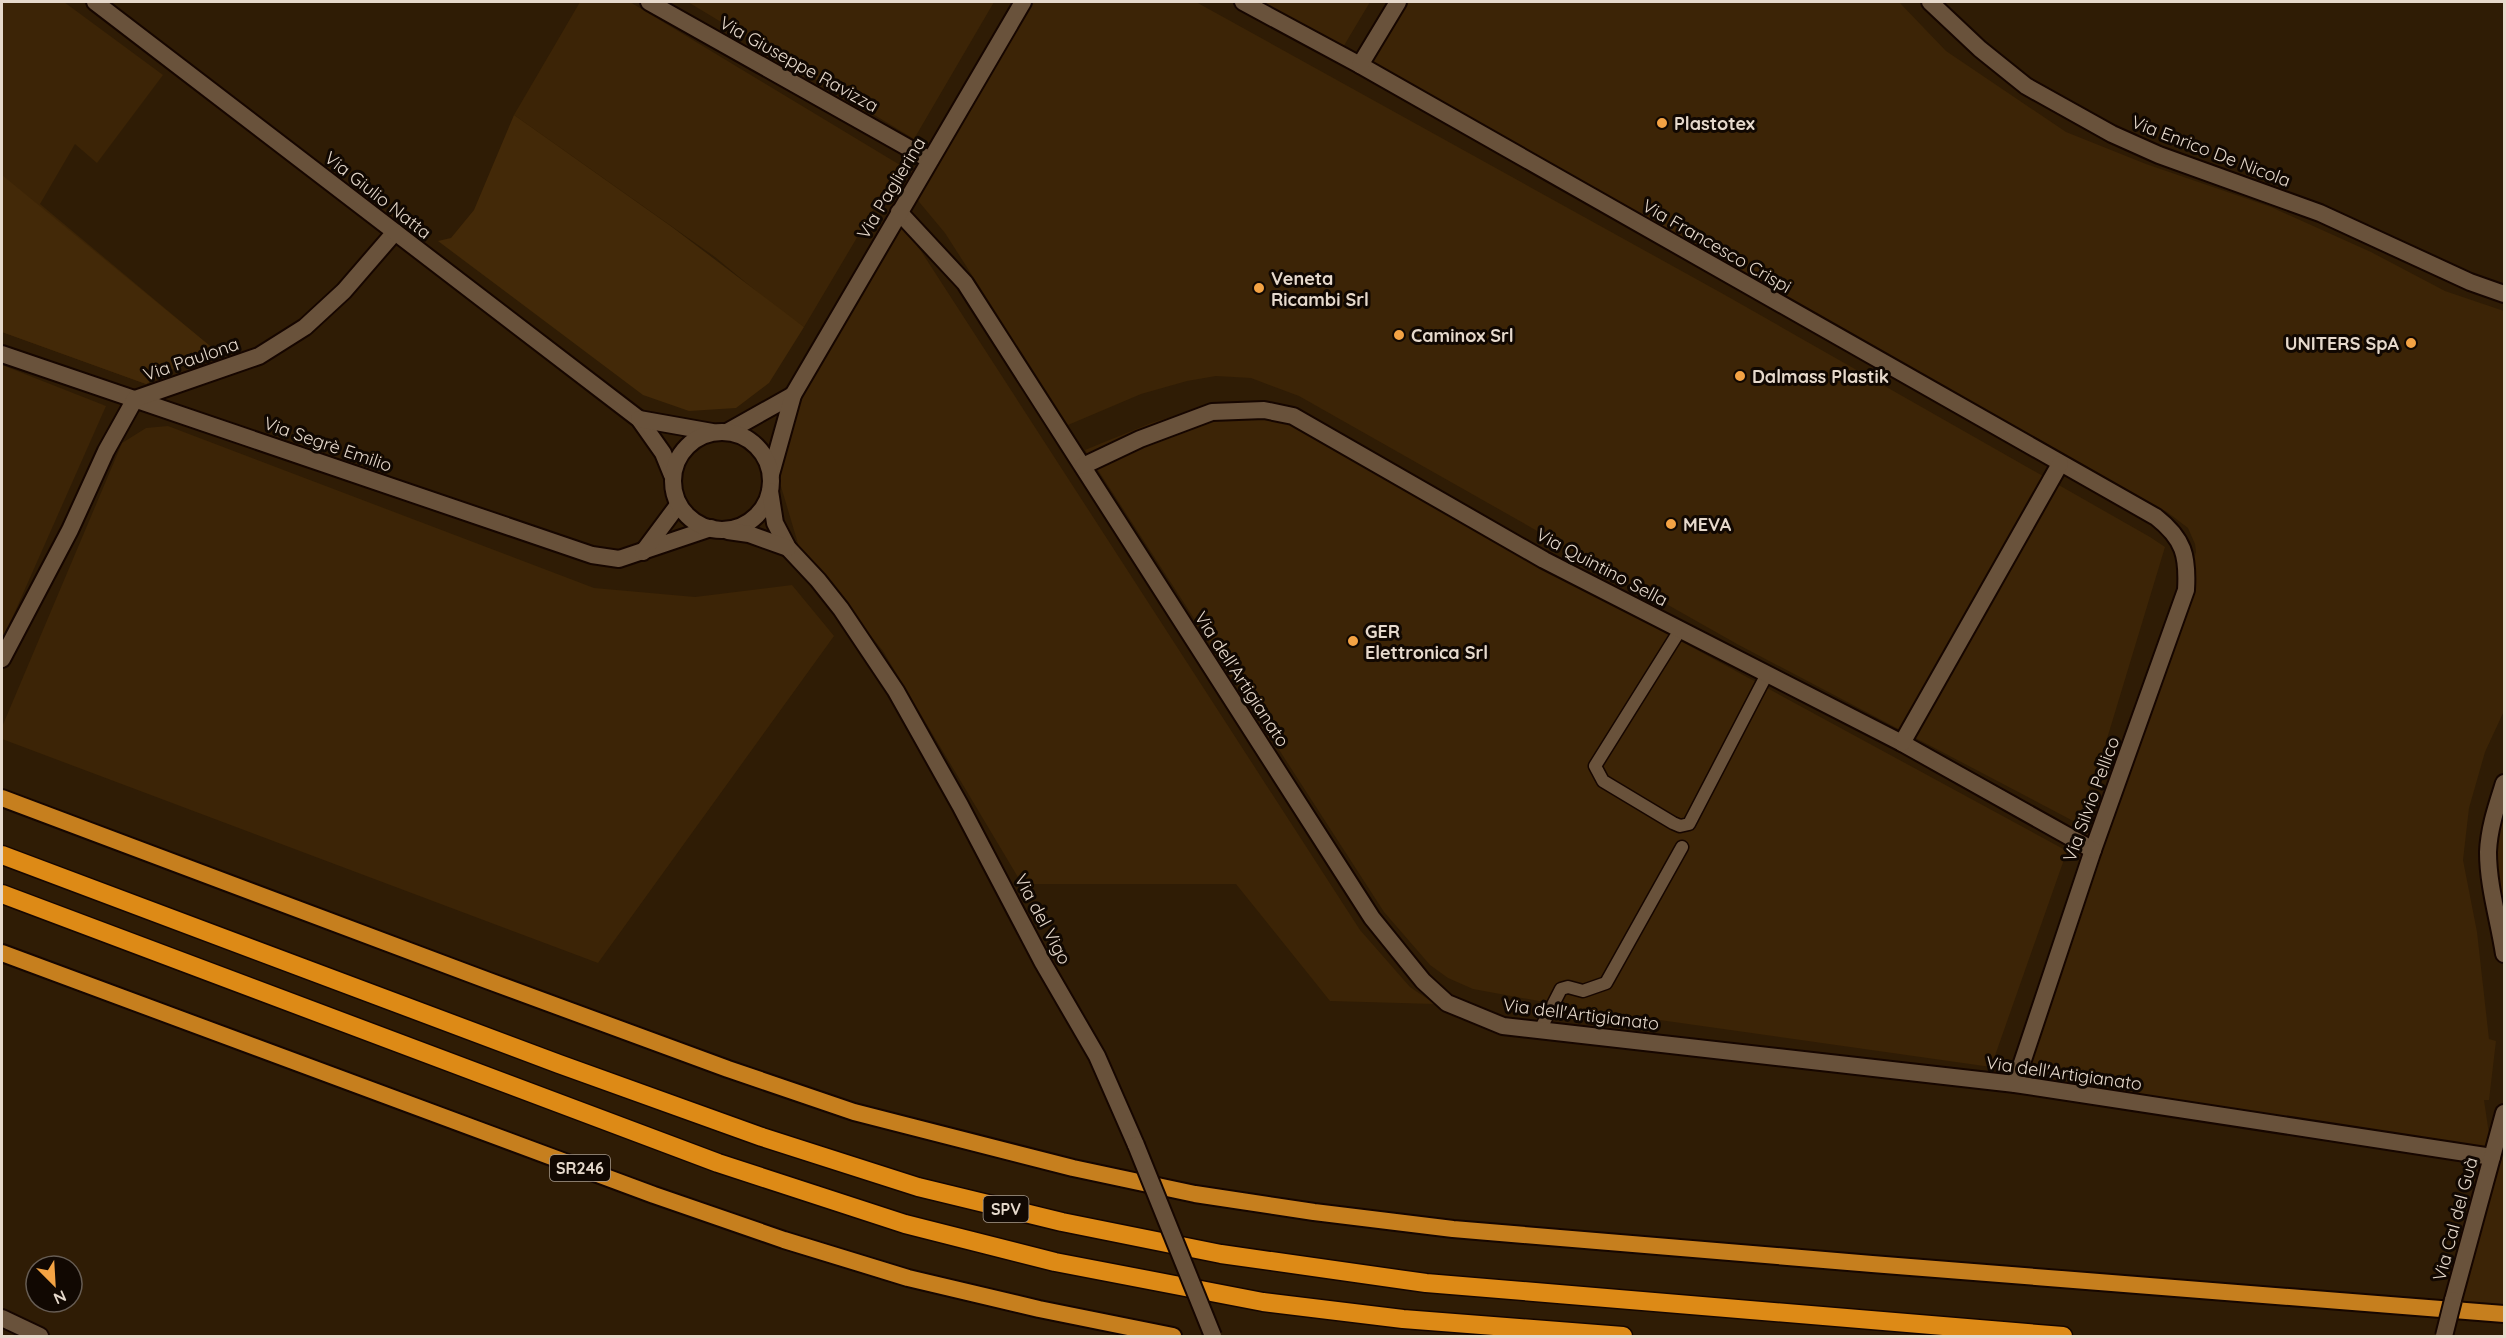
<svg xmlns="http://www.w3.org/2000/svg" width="2506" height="1338" viewBox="0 0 2506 1338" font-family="Quicksand,sans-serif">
	<rect width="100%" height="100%" fill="#2f1c05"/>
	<g fill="#3c2406">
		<path d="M 2,2 L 64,2 L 163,75 L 97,163 L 75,144 L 40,204 L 216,351 L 191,359 L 146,384 L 2,332 Z"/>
		<path d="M 580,2 L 630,2 L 900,165 L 804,327 L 774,306 L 715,257 L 514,115 Z"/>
		<path d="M 688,2 L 994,2 L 914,139 Z"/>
		<path d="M 1028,2 L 1196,2 L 1725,295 L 2150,537 L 2165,547 L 2103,752 L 2077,823 L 1737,644 L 1299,396 L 1251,378 L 1216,376 L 1187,381 L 1141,394 L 1068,425 L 945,233 L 915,197 Z"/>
		<path d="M 1257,2 L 1370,2 L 1342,49 Z"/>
		<path d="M 1405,2 L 1899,2 L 1946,51 L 2066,132 L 2146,164 L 2271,207 L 2371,252 L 2445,291 L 2504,311 L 2504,711 L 2485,752 L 2469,808 L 2463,860 L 2477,932 L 2489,1039 L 2496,1041 L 2489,1100 L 2484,1100 L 2493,1161 L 2504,1129 L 2504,1313 L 2455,1311 L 2493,1162 L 2021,1072 L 2131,762 L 2196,552 L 2195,544 L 2188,528 L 2167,512 L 1740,269 L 1368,63 Z"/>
		<path d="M 899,224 L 921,251 L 1360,930 L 1410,987 L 1435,1004 L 1330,1001 L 1236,884 L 1022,884 L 883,651 L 799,547 L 777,473 L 800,390 Z"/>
		<path d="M 2,365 L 106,406 L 2,641 Z"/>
		<path d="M 1218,406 L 1245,407 L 1286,423 L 1443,512 L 2067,851 L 1991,1067 L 1582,1009 L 1473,989 L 1448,978 L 1430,965 L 1384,912 L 1085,450 L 1151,423 L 1194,410 Z"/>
		<path d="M 168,426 L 594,588 L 695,597 L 792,585 L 834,636 L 598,963 L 2,739 L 2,727 L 122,443 L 146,428 Z"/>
		<path d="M 2504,791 L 2504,918 L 2493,859 Z"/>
	</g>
	<g fill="#432908">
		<path d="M 514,115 L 672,227 L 804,327 L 769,383 L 736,408 L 689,411 L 643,395 L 438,241 L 451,238 L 474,210 Z"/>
		<path d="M 2,175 L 216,351 L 191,359 L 146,384 L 2,332 Z"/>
	</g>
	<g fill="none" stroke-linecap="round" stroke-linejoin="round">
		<defs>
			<g id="service">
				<path d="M 1680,630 L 1595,766 L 1603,781 L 1673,823 L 1680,826 L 1689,824 L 1767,674"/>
				<path d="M 1540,1030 L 1561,989 L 1568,987 L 1583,991 L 1606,983 L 1682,847"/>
			</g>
			<g id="minor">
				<path d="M 649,2 L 930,160"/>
				<path d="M 1243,2 L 1360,65 L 2156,517 C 2184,539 2188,556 2186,590 L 2093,850 L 2015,1084"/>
				<path d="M 1930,2 L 1980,49 L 2026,86 L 2112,134 L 2159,155 L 2320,213 L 2470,282 L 2504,294"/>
				<path d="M 1360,65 L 1398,2"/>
				<path d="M 899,212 L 965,283 L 1372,918 L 1423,981 L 1447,1003 L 1503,1026 L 2015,1084 L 2492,1157"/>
				<path d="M 2,354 L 592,555 L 619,559 L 711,528"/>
				<path d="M 727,432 L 793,395"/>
				<path d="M 1083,466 L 1140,439 L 1212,412 L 1264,410 L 1293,416 L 1544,560 L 1902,743 L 2093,850"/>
				<path d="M 771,474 L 793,395 L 1023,2"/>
				<path d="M 643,552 L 678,505"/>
				<path d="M 2,659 L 70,530 L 106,451 L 135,399 L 259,356 L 305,327 L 344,291 L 395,232"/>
				<path d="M 1902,743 L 2060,464"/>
				<path d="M 2504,783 C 2497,805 2489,828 2488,852 C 2488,886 2499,921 2504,954"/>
				<path d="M 2453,1300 L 2504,1113"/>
				<path d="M 2,1318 L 40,1336"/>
			</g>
			<g id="tertiary">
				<path d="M 95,2 L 639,419 L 663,453 L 672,475"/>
				<path d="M 639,419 L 712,432"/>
				<circle cx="722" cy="481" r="49"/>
				<path d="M 770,491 L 775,523 L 788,548 L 818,580 L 841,609 L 896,691 L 960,805 L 1043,963 L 1097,1056 L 1136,1145"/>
				<path d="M 728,531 L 749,534 L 788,548"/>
			</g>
			<g id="trunk">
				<path d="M 2,798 L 489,981 L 728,1069 L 854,1112 L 1073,1168 L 1195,1194 L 1314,1212 L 1453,1229 L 1872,1264 L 2504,1314"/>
				<path d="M 2,953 L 654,1195 L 784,1240 L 908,1278 L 1039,1309 L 1173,1336"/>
			</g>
			<g id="motorway">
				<path d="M 2,855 L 559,1064 L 762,1137 L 918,1187 L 1062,1222 L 1221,1254 L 1426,1283 L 2063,1336"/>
				<path d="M 2,894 L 718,1163 L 905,1224 L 1055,1262 L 1263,1302 L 1403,1319 L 1623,1336"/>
			</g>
		</defs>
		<use href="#service" stroke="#160600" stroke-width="15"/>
		<use href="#minor" stroke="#160600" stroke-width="20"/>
		<use href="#tertiary" stroke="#160600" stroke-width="20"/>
		<use href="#trunk" stroke="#160600" stroke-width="20"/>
		<use href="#motorway" stroke="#160600" stroke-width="21"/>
		<use href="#service" stroke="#69523b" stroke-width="12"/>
		<use href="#minor" stroke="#69523b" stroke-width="16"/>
		<use href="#tertiary" stroke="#69523b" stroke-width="16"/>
		<use href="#trunk" stroke="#c67f1e" stroke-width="16"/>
		<use href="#motorway" stroke="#dd8a16" stroke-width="18"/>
		<defs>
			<path id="minor-bridge" d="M 2444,1336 L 2453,1300"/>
			<path id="tertiary-bridge" d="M 1136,1145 L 1213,1336"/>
		</defs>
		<use href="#minor-bridge" stroke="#160600" stroke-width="20" stroke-linecap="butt"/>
		<use href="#tertiary-bridge" stroke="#160600" stroke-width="20" stroke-linecap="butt"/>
		<use href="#minor-bridge" stroke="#69523b" stroke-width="16"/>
		<use href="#tertiary-bridge" stroke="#69523b" stroke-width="16"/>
	</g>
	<g fill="#f4a344" stroke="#110802" stroke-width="2">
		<circle cx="1662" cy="123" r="6"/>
		<circle cx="1259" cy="288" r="6"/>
		<circle cx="1399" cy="335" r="6"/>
		<circle cx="2411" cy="343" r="6"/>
		<circle cx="1740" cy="376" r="6"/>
		<circle cx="1671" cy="524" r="6"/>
		<circle cx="1353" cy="641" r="6"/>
	</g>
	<g text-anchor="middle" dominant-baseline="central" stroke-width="6" stroke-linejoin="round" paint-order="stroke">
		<g fill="#110802" stroke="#a69a8f" stroke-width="1.5">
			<rect x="550" y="1155" width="60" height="26" rx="4.5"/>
			<rect x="983.5" y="1196" width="45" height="26" rx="4.5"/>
		</g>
		<g font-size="16" font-weight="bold" fill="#e6d9cc">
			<text x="580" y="1168">SR246</text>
			<text x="1006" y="1209">SPV</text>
		</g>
		<g font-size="18" fill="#e6d9cc" stroke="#110802">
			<text transform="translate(799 64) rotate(29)">Via Giuseppe Ravizza</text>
			<text transform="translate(2211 151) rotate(21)">Via Enrico De Nicola</text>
			<text transform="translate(891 188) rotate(-59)">Via Paglierina</text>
			<text transform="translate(378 195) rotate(38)">Via Giulio Natta</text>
			<text transform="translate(1717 246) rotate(30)">Via Francesco Crispi</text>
			<text transform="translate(191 359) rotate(-19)">Via Paulona</text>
			<text transform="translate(328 444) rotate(19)">Via Segrè Emilio</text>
			<text transform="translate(1602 567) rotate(28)">Via Quintino Sella</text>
			<text transform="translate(1242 679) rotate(57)">Via dell'Artigianato</text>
			<text transform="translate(2091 799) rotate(-70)">Via Silvio Pellico</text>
			<text transform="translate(1043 919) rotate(62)">Via del Vigo</text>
			<text transform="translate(1581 1014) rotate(7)">Via dell'Artigianato</text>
			<text transform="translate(2064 1073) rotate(8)">Via dell'Artigianato</text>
			<text transform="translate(2455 1219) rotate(-75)">Via Cal del Guà</text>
		</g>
		<g font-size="18" font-weight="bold" fill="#e6d9cc" stroke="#110802" text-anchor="start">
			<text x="1674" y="123">Plastotex</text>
			<text x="1271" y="278">Veneta<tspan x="1271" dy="21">Ricambi Srl</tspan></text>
			<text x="1411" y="335">Caminox Srl</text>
			<text x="2399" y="343" text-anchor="end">UNITERS SpA</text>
			<text x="1752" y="376">Dalmass Plastik</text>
			<text x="1683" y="524">MEVA</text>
			<text x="1365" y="631">GER<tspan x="1365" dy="21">Elettronica Srl</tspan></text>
		</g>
	</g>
	<rect width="2506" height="1338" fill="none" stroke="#e6d9cc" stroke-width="6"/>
	<g transform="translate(54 1284) rotate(156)"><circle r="28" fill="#110802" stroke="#665c53" stroke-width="1.5"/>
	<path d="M0-4.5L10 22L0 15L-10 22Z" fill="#f4a344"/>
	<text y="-9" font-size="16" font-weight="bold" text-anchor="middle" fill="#e6d9cc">N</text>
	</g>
</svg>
